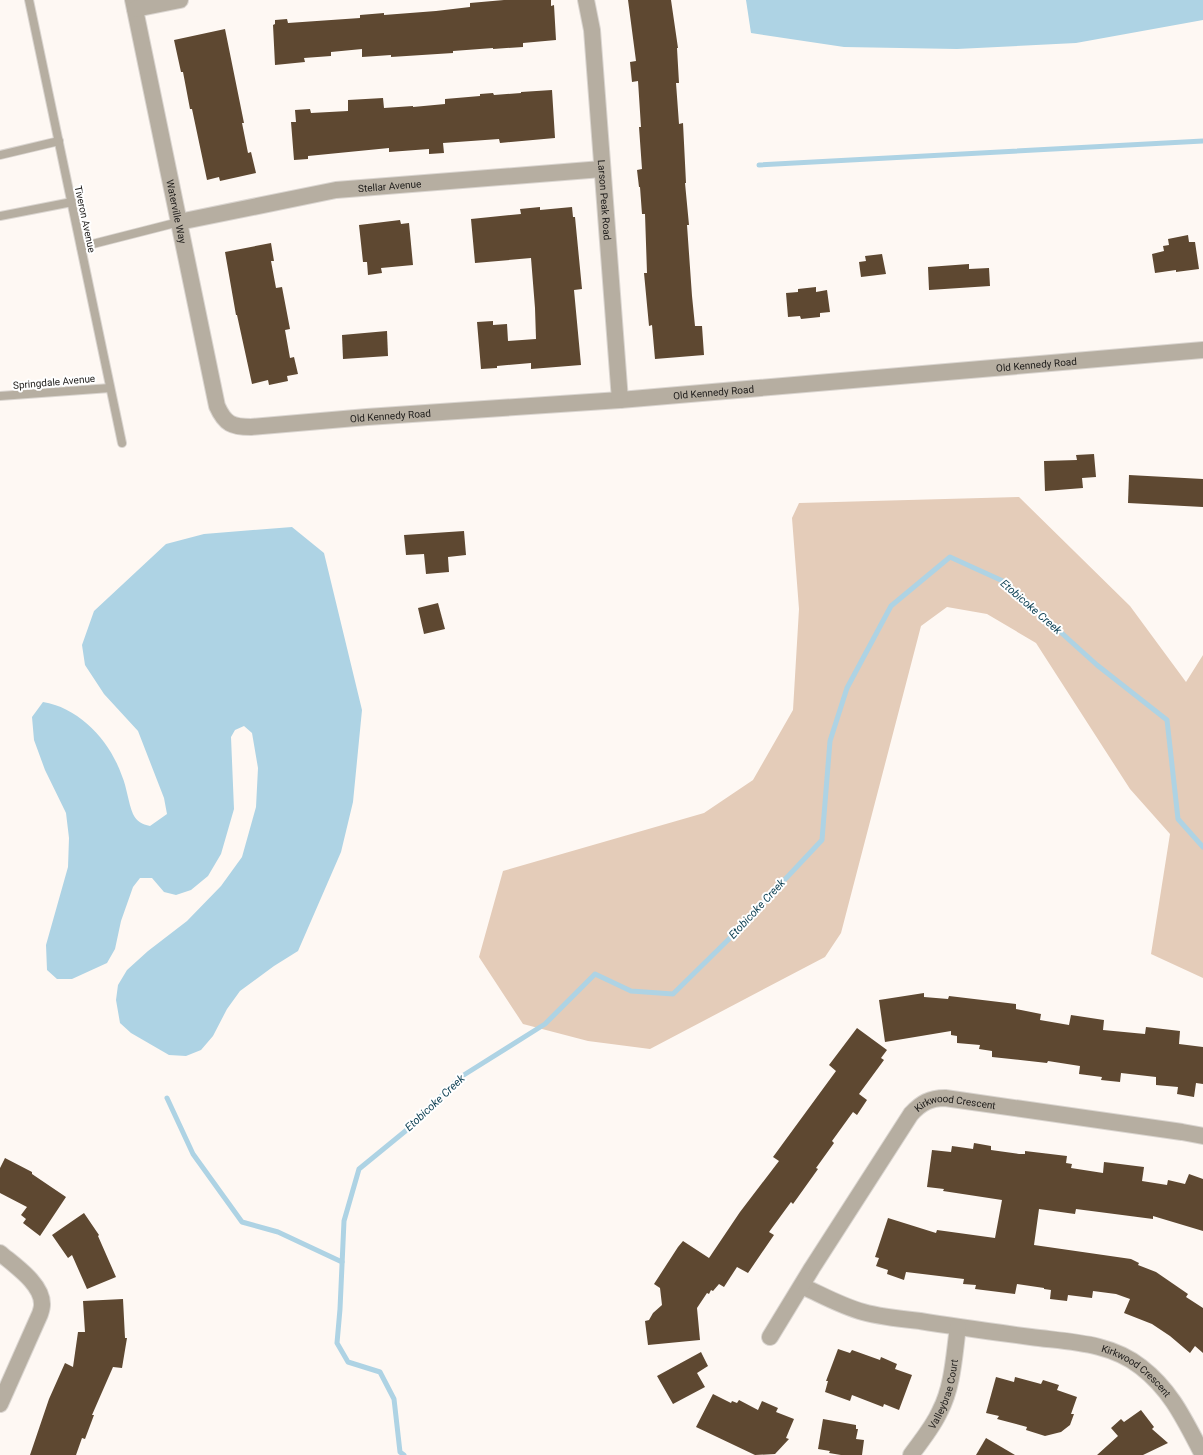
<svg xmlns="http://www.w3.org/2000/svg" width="1203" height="1455" viewBox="0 0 1203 1455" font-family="Roboto,sans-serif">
	<rect width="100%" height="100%" fill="#fef8f3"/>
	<path fill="#e4ccb9" d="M 1019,497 L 1130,606 L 1186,682 L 1203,655 L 1203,978 L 1151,954 L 1170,834 L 1130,789 L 1036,643 L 987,614 L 947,607 L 921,626 L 841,933 L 825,957 L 650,1049 L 588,1041 L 523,1024 L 479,957 L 503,871 L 704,813 L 753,780 L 793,710 L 799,609 L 792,518 L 799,503 Z"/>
	<g fill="#aed3e4">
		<path d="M 746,0 L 1203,0 L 1203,20 L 1076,43 L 957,49 L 844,47 L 751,33 Z"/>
		<path d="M 292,527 L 324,553 L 362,710 L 353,802 L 341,852 L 298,951 L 274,966 L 240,991 L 227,1009 L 213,1036 L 201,1050 L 186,1056 L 169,1055 L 131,1033 L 120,1023 L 116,1000 L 118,985 L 127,970 L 148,951 L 187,921 L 221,886 L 242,857 L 256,807 L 258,768 L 252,733 L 244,726 L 235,730 L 231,737 L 234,809 L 221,854 L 208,876 L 191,890 L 176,895 L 164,892 L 152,878 L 140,878 L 133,887 L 121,921 L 115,949 L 107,963 L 72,979 L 57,979 L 47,970 L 46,945 L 68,867 L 69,838 L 66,813 L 45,770 L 34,740 L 32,717 L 43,702 C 80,708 110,741 122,776 C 127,788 128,802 133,814 C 137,822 142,824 150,826 L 167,814 L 164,798 L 138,731 L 104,694 L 85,665 L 82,645 L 94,611 L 166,544 L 204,534 Z"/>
	</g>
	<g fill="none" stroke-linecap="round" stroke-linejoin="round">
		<g stroke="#aed3e4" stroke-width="5">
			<path d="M 759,165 L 1203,141"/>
			<path d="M 167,1098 L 193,1154 L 242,1222 L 278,1232 L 342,1262"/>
			<path d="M 404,1455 L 400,1452 L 394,1399 L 380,1372 L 348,1362 L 337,1343 L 340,1309 L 344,1221 L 359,1169 L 414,1124 L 459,1078 L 545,1024 L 595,974 L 631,991 L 673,994 L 731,937 L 822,840 L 830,741 L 847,688 L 891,606 L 950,557 L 1005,582 L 1097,665 L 1167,720 L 1178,819 L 1203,847"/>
		</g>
	</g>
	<g fill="#5e4831">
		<path d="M 504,0 L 551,0 L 551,6 L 554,5 L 556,40 L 523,43 L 523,47 L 493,49 L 493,48 L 453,51 L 453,53 L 391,57 L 391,55 L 362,57 L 362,49 L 331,52 L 331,56 L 304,58 L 305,62 L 275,65 L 273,25 L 275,24 L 275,20 L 287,19 L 288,23 L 360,18 L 360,15 L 384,13 L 384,15 L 436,11 L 470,7 L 470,3 Z"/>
		<path d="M 628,0 L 671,0 L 678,48 L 677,48 L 679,83 L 676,83 L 679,124 L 683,123 L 686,183 L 685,183 L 689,225 L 687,225 L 692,296 L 695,326 L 702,326 L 704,355 L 655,359 L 652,325 L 649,326 L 644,273 L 647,273 L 645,214 L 642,214 L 640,187 L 639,187 L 637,170 L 642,169 L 639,127 L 641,127 L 638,81 L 632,82 L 630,62 L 636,61 Z"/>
		<path d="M 225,29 L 244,123 L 242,123 L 248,153 L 251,152 L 256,173 L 220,181 L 219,177 L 207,180 L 192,109 L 190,109 L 183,72 L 181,72 L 174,40 Z"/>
		<path d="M 552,90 L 555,138 L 500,143 L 499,139 L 443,143 L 444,153 L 429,154 L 429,149 L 389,152 L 389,148 L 308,156 L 308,159 L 294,160 L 291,122 L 296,122 L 295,110 L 310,109 L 311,113 L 348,111 L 348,100 L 383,98 L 384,108 L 413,106 L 413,107 L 445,104 L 445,99 L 480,96 L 480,94 L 493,93 L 494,95 L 521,93 L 521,92 Z"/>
		<path d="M 540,207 L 540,210 L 572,207 L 573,217 L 575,217 L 582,289 L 574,290 L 581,365 L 531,369 L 531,363 L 497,366 L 497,368 L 481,369 L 477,322 L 493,321 L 493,325 L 507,324 L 508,341 L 536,339 L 535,308 L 531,258 L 475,263 L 471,219 L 521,214 L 520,209 Z"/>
		<path d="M 400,220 L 401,224 L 409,223 L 413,265 L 381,268 L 382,273 L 368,275 L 367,262 L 363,262 L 359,225 Z"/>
		<path d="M 1188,235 L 1189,242 L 1195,242 L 1199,269 L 1176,272 L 1176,270 L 1155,273 L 1152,254 L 1164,251 L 1163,246 L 1169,245 L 1168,239 Z"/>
		<path d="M 271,243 L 274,261 L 271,261 L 276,288 L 282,287 L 290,329 L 285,330 L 290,358 L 294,357 L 298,374 L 287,376 L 288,381 L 269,385 L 268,380 L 252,384 L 237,315 L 236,315 L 225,252 Z"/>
		<path d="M 882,254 L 886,274 L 861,277 L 859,262 L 866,261 L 865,256 Z"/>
		<path d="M 969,264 L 969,269 L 989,268 L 990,286 L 929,290 L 928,267 Z"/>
		<path d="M 816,287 L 816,292 L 827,290 L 830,312 L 820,313 L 820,317 L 801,319 L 800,316 L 788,317 L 786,293 L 798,292 L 798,289 Z"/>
		<path d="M 387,331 L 388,356 L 343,359 L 342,335 Z"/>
		<path d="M 1094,454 L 1096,477 L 1082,478 L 1083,488 L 1045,491 L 1044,461 L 1077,460 L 1076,455 Z"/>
		<path d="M 1129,475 L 1203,479 L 1203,507 L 1128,503 Z"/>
		<path d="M 464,531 L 466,555 L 448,557 L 449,572 L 426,574 L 424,554 L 406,555 L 404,535 Z"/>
		<path d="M 438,603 L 445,629 L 424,634 L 418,608 Z"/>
		<path d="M 924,993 L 924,997 L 948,999 L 949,996 L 1016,1004 L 1016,1009 L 1041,1014 L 1040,1020 L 1069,1025 L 1071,1015 L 1104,1020 L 1103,1030 L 1145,1034 L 1146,1027 L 1180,1031 L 1179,1044 L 1203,1047 L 1203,1084 L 1196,1083 L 1194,1097 L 1177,1094 L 1178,1087 L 1156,1085 L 1156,1077 L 1121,1073 L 1120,1082 L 1101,1080 L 1102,1077 L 1079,1074 L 1080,1066 L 1048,1061 L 1047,1063 L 992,1057 L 992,1051 L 979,1049 L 980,1045 L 957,1043 L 957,1036 L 951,1035 L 951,1031 L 885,1042 L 879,1000 Z"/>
		<path d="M 857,1028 L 887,1050 L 881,1058 L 884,1060 L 859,1094 L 867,1100 L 857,1115 L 853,1112 L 832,1141 L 834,1143 L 816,1168 L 818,1169 L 793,1204 L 791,1202 L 769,1232 L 774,1235 L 748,1273 L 737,1267 L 724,1287 L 719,1284 L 713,1291 L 711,1290 L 709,1294 L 707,1293 L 697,1308 L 700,1340 L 648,1345 L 645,1321 L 649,1320 L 653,1313 L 662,1305 L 660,1288 L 654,1284 L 678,1247 L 683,1241 L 709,1258 L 740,1212 L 779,1161 L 773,1157 L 836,1071 L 829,1065 Z"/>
		<path d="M 974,1143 L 991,1146 L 991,1150 L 1019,1154 L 1025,1154 L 1025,1151 L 1067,1156 L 1066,1163 L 1072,1164 L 1071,1168 L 1103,1173 L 1104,1162 L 1144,1167 L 1142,1181 L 1167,1185 L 1168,1180 L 1185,1184 L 1189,1174 L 1203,1179 L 1203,1231 L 1153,1216 L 1153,1219 L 1076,1209 L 1075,1214 L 1039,1209 L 1034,1245 L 1131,1259 L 1139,1263 L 1138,1265 L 1156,1272 L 1188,1294 L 1186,1297 L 1203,1308 L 1203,1353 L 1195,1346 L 1190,1353 L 1170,1336 L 1152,1324 L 1124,1313 L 1130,1299 L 1116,1294 L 1093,1291 L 1092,1298 L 1068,1295 L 1067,1301 L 1050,1299 L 1051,1290 L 1044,1289 L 1044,1288 L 1017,1284 L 1015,1294 L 975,1289 L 976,1285 L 963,1284 L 964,1279 L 906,1272 L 904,1280 L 887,1274 L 888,1270 L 876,1266 L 879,1258 L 875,1257 L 888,1218 L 936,1233 L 937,1230 L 995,1238 L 1002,1200 L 943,1191 L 944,1189 L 927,1187 L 932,1150 L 951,1152 L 952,1146 L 973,1149 Z"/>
		<path d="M 5,1158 L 32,1172 L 32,1174 L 66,1197 L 40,1236 L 23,1223 L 26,1219 L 21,1215 L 27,1207 L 0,1193 L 0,1168 Z"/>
		<path d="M 84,1213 L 99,1235 L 98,1236 L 116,1277 L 87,1289 L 72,1255 L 68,1258 L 52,1235 Z"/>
		<path d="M 123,1299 L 125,1338 L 127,1338 L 122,1368 L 113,1367 L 92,1415 L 94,1415 L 85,1439 L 82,1438 L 76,1455 L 30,1455 L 49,1399 L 65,1363 L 73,1367 L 78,1332 L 85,1332 L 83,1301 Z"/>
		<path d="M 838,1349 L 850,1353 L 852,1350 L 880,1360 L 881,1357 L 897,1364 L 895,1369 L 912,1375 L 899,1410 L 884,1404 L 883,1407 L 852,1395 L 850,1401 L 825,1392 L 828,1381 L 826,1381 Z"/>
		<path d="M 701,1352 L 708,1366 L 697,1373 L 705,1387 L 673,1404 L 657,1376 Z"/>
		<path d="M 996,1377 L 1014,1382 L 1015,1377 L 1041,1384 L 1043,1380 L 1059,1385 L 1057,1390 L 1077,1397 L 1071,1414 L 1074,1414 L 1070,1425 L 1061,1432 L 1045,1436 L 1026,1430 L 1027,1427 L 997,1419 L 999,1416 L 986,1413 Z"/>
		<path d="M 713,1394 L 731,1403 L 732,1401 L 737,1403 L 739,1400 L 758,1410 L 762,1401 L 778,1408 L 776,1412 L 794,1419 L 786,1438 L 789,1439 L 775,1454 L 755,1455 L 696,1427 Z"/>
		<path d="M 1141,1410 L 1154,1427 L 1152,1429 L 1168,1443 L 1143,1455 L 1097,1455 L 1118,1436 L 1111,1428 L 1121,1419 L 1124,1422 Z"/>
		<path d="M 823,1419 L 856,1425 L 856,1429 L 858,1429 L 856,1439 L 864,1440 L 862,1455 L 841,1455 L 829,1453 L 830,1451 L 818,1449 Z"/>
		<path d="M 986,1438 L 1015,1455 L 976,1455 Z"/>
	</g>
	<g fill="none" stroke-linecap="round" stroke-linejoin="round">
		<defs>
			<g id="lane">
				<path d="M 29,0 L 122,443"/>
				<path d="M 0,155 L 59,141"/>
				<path d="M 0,216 L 72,202"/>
				<path d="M 81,247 L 179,222"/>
				<path d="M 0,396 L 110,388"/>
			</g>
			<g id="street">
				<path id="s1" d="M 133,0 L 217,406 C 225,424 232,427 251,427 L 367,417 L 620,400 L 1203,350"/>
				<path id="s2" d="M 586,0 L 592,30 L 620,400"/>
				<path d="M 135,9 L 180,0"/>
				<path id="s3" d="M 179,222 L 336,190 L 602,169"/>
				<path d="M 0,1253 C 14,1265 43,1284 42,1305 C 42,1307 41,1311 40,1314 L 0,1404"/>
				<path id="s4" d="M 802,1286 C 822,1295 841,1306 863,1312 C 881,1317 901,1319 920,1321 C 957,1327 994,1332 1031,1337 C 1068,1342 1110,1342 1141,1367 C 1172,1391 1185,1421 1203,1455"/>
				<path id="s5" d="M 770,1337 L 812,1268 L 911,1114 C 921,1103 930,1098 945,1098 L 1182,1132 L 1203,1136"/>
				<path id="s6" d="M 911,1455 C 921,1441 933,1427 940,1411 C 953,1386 954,1355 958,1327"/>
			</g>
		</defs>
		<use href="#lane" stroke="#dad5d0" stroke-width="10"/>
		<use href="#street" stroke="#dad5d0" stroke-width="18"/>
		<use href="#lane" stroke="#b6aea1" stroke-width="8"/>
		<use href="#street" stroke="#b6aea1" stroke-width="16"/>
	</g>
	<g text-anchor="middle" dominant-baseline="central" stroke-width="4" stroke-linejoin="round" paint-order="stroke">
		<g font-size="10" fill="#1e1c1a" stroke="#fff">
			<text stroke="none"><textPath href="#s3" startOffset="214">Stellar Avenue</textPath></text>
			<text stroke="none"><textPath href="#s2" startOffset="201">Larson Peak Road</textPath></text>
			<text stroke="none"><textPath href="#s1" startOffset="216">Waterville Way</textPath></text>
			<text transform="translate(85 219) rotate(78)">Tiveron Avenue</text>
			<text stroke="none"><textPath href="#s1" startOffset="1246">Old Kennedy Road</textPath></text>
			<text transform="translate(54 382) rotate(-5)">Springdale Avenue</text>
			<text stroke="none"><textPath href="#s1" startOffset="922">Old Kennedy Road</textPath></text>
			<text stroke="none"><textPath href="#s1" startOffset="598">Old Kennedy Road</textPath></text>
			<text stroke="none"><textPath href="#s5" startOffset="312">Kirkwood Crescent</textPath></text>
			<text stroke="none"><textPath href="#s4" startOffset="350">Kirkwood Crescent</textPath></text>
			<text stroke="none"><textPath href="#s6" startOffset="70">Valleybrae Court</textPath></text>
		</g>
		<g font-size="11" font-style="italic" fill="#0c3f52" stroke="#fff">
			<text transform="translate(1031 607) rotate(41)">Etobicoke Creek</text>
			<text transform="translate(757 909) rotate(-47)">Etobicoke Creek</text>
			<text transform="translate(435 1103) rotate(-43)">Etobicoke Creek</text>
		</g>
	</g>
</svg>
